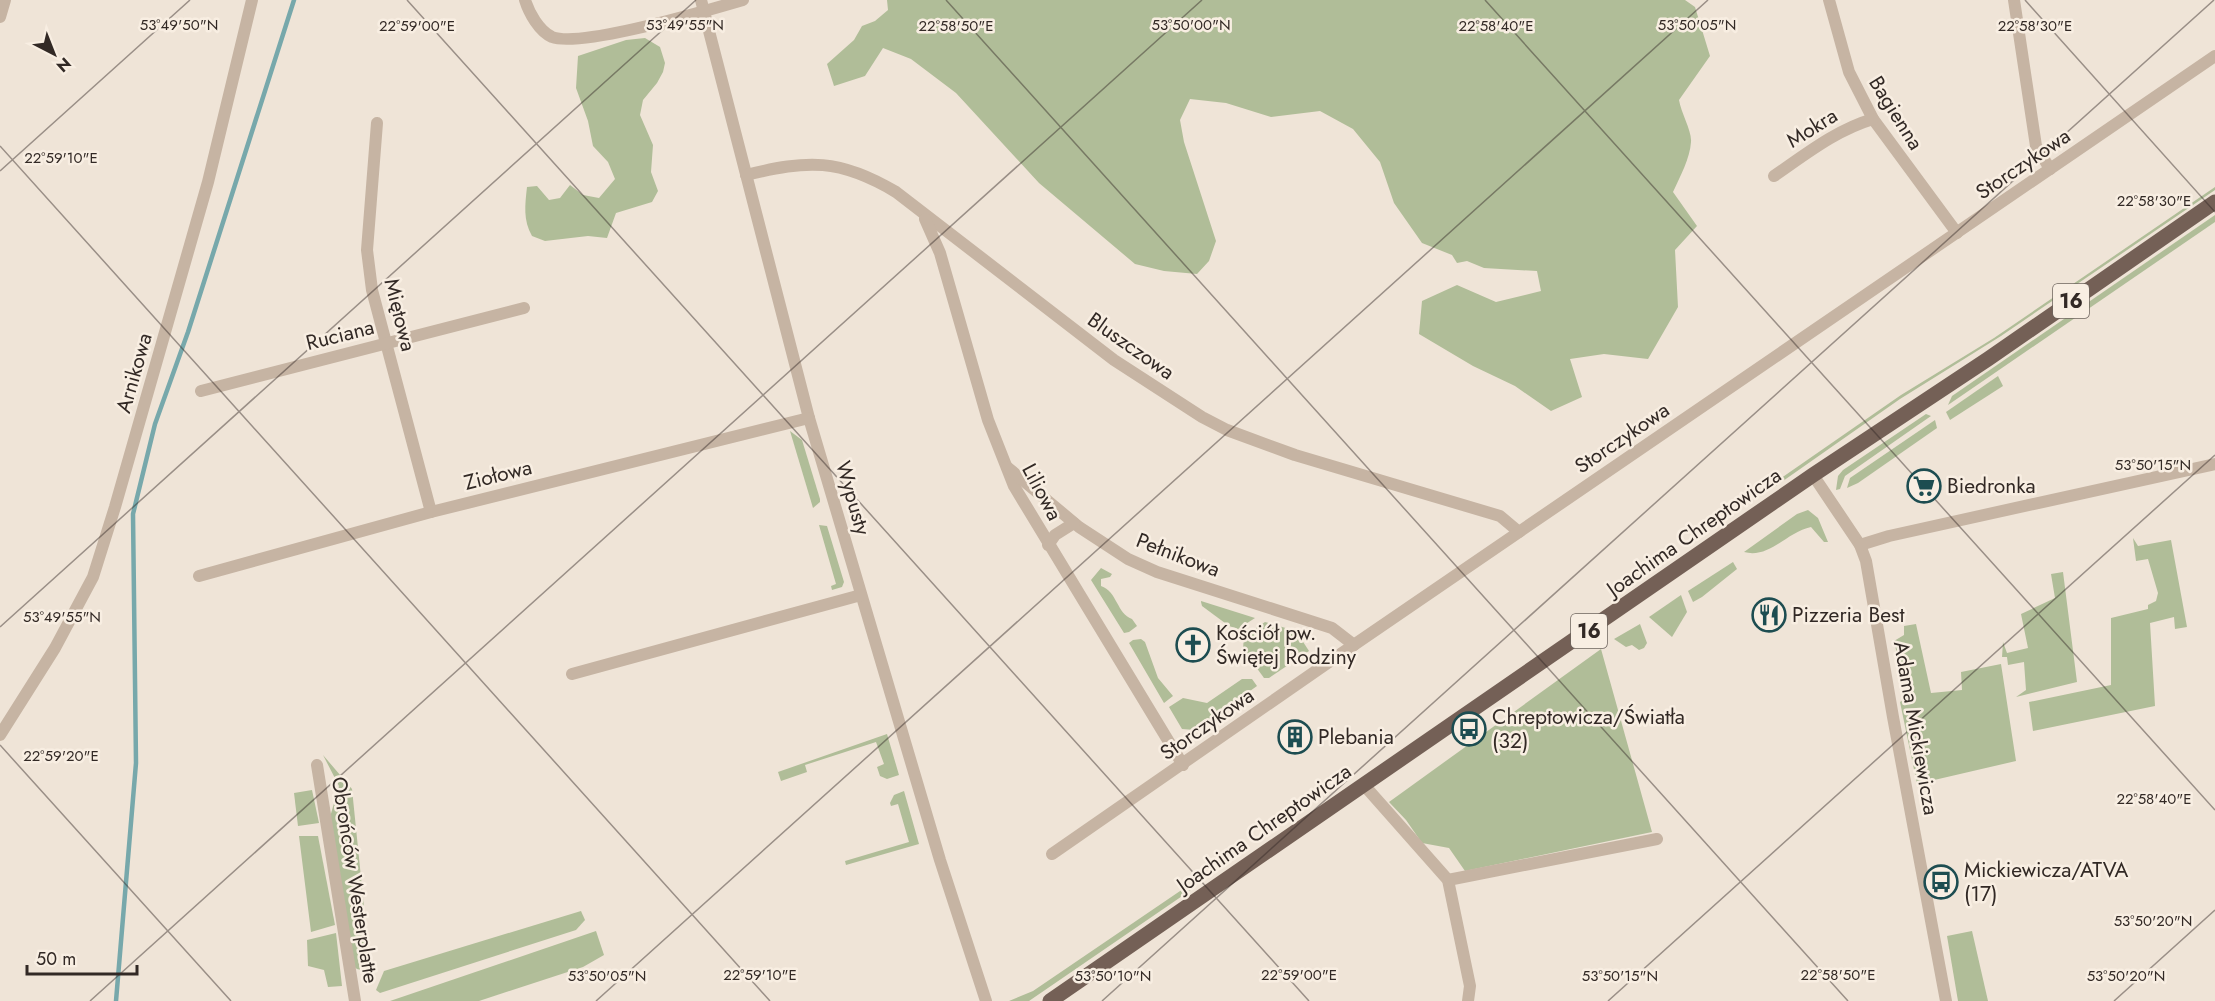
<svg xmlns="http://www.w3.org/2000/svg" width="2215" height="1001" viewBox="0 0 2215 1001" font-family="Jost,sans-serif">
	<rect width="100%" height="100%" fill="#efe4d7"/>
	<g fill="#b0bd98">
		<path d="M 887,0 L 1685,0 L 1695,7 L 1710,56 L 1679,100 C 1681,113 1692,131 1691,142 C 1690,158 1680,177 1673,192 L 1697,226 L 1675,250 L 1678,307 L 1648,359 L 1604,354 L 1570,359 L 1582,397 L 1551,411 L 1515,386 L 1473,366 L 1419,334 L 1422,301 L 1457,285 L 1496,302 L 1541,291 L 1537,271 L 1484,268 L 1467,261 L 1457,263 L 1452,255 L 1422,243 L 1394,203 L 1380,162 L 1353,129 L 1320,111 L 1271,117 L 1226,103 L 1190,99 L 1180,120 L 1184,142 L 1216,241 L 1209,261 L 1197,274 L 1164,271 L 1135,264 L 1039,183 L 956,93 L 911,59 L 883,48 L 865,76 L 834,86 L 827,64 L 854,40 L 862,26 L 875,21 L 888,10 Z"/>
		<path d="M 645,38 L 660,47 L 665,63 L 663,72 L 657,83 L 643,100 L 640,115 L 653,145 L 651,172 L 658,191 L 652,202 L 616,213 L 607,238 L 588,236 L 545,241 L 532,236 C 523,220 525,205 527,187 L 537,186 L 549,200 L 560,198 L 570,185 L 583,195 L 599,198 L 615,179 L 608,162 L 593,146 L 588,121 L 576,88 L 578,56 L 626,40 Z"/>
		<path d="M 2215,187 L 2215,190 L 2001,336 L 1900,399 L 1773,488 L 1771,485 L 1901,395 L 1994,338 Z"/>
		<path d="M 2215,215 L 2215,222 L 1948,405 L 1952,396 Z"/>
		<path d="M 1998,376 L 2003,386 L 1950,420 L 1946,412 Z"/>
		<path d="M 1926,414 L 1931,416 L 1845,476 L 1840,489 L 1836,490 L 1838,476 L 1843,470 Z"/>
		<path d="M 1935,420 L 1937,428 L 1858,483 L 1847,488 L 1850,478 Z"/>
		<path d="M 790,431 L 802,440 L 820,499 L 820,502 L 813,508 Z"/>
		<path d="M 1808,510 L 1818,518 L 1828,542 L 1824,542 L 1811,527 C 1787,532 1769,559 1744,552 L 1797,514 Z"/>
		<path d="M 819,525 L 827,526 L 844,582 L 842,587 L 832,590 L 831,586 L 836,584 Z"/>
		<path d="M 2133,538 L 2138,546 L 2171,540 L 2187,627 L 2175,629 L 2174,617 L 2150,623 L 2155,706 L 2033,731 L 2029,702 L 2111,685 L 2111,618 L 2148,609 L 2148,605 L 2156,601 L 2158,593 L 2148,559 L 2136,561 Z"/>
		<path d="M 1733,562 L 1737,569 L 1702,597 L 1693,602 L 1688,591 Z"/>
		<path d="M 1101,568 L 1112,574 L 1110,577 L 1101,579 L 1101,586 C 1117,591 1117,614 1132,619 L 1137,626 L 1129,632 L 1124,633 L 1091,580 Z"/>
		<path d="M 2063,572 L 2077,682 L 2016,697 L 2026,690 L 2024,662 L 2008,665 L 2007,657 L 2002,657 L 2003,642 L 2007,653 L 2028,648 L 2021,614 L 2055,598 L 2051,574 Z"/>
		<path d="M 1681,595 L 1687,612 L 1672,637 L 1649,617 Z"/>
		<path d="M 1201,602 L 1201,601 L 1255,618 L 1238,629 L 1229,626 L 1202,606 Z"/>
		<path d="M 1265,622 L 1296,631 L 1309,651 L 1269,678 L 1264,678 L 1243,649 L 1244,636 Z"/>
		<path d="M 1640,624 L 1647,643 L 1644,648 L 1639,650 L 1632,645 L 1626,647 L 1614,639 Z"/>
		<path d="M 1916,624 L 1931,693 L 1962,690 L 1961,672 L 2001,664 L 2016,761 L 1917,784 L 1900,702 L 1907,697 L 1894,641 L 1904,635 L 1904,626 Z"/>
		<path d="M 1141,639 L 1145,642 L 1158,678 L 1173,696 L 1164,703 L 1129,643 L 1133,640 Z"/>
		<path d="M 1601,649 L 1652,832 L 1465,871 L 1449,848 L 1422,843 L 1406,820 L 1389,802 Z"/>
		<path d="M 1242,679 L 1252,679 L 1257,686 L 1195,730 L 1182,729 L 1169,707 L 1183,698 L 1207,703 Z"/>
		<path d="M 887,734 L 899,775 L 887,779 L 880,776 L 877,767 L 884,764 L 876,742 L 805,765 L 807,772 L 781,781 L 778,772 Z"/>
		<path d="M 323,755 L 352,789 L 370,966 L 366,971 L 357,969 L 353,966 L 330,817 L 339,786 Z"/>
		<path d="M 312,790 L 319,823 L 298,826 L 294,793 Z"/>
		<path d="M 904,791 L 919,844 L 846,865 L 845,861 L 909,842 L 898,804 L 891,806 L 890,803 L 894,795 Z"/>
		<path d="M 299,836 L 318,836 L 335,925 L 311,932 Z"/>
		<path d="M 1208,872 L 1191,890 L 1029,1001 L 1009,1001 L 1033,991 Z"/>
		<path d="M 581,911 L 585,920 L 576,930 L 380,993 L 376,990 L 384,971 Z"/>
		<path d="M 596,931 L 604,955 L 583,967 L 479,1001 L 390,1001 Z"/>
		<path d="M 1972,931 L 1988,1001 L 1958,1001 L 1947,936 Z"/>
		<path d="M 336,933 L 342,986 L 328,987 L 324,970 L 308,966 L 307,940 Z"/>
	</g>
	<g fill="none" stroke-linecap="round" stroke-linejoin="round">
		<path stroke="#77a8ab" stroke-width="4.5" d="M 116,1001 L 136,763 L 133,514 L 155,424 L 188,332 L 294,0"/>
		<g stroke="#c6b4a3" stroke-width="12">
			<path d="M 525,0 C 529,13 539,31 552,37 C 581,48 709,10 743,0"/>
			<path d="M 701,0 L 809,418 L 940,860 L 986,1001"/>
			<path d="M 1829,0 L 1849,72 L 1873,119 L 1957,233"/>
			<path d="M 2014,0 L 2036,146 L 2050,169"/>
			<path d="M 0,17 L 5,0"/>
			<path d="M 377,123 L 367,250 L 372,290 L 431,512"/>
			<path d="M 746,175 C 808,160 839,158 896,192 L 1114,360 L 1202,417 L 1227,430 L 1295,455 L 1500,516 L 1519,532"/>
			<path d="M 1774,176 C 1806,154 1836,130 1873,119"/>
			<path d="M 925,219 L 940,253 L 988,420 L 1014,486 L 1183,765"/>
			<path d="M 201,391 L 524,308"/>
			<path d="M 1007,467 L 1079,527 L 1128,559 L 1157,572 L 1332,628 L 1354,645"/>
			<path d="M 1813,475 L 1860,545 L 1866,561 L 1893,717 L 1946,1001"/>
			<path d="M 1048,545 L 1055,535 L 1074,523"/>
			<path d="M 1860,545 L 1889,536 L 2215,464"/>
			<path d="M 199,576 L 431,512 L 809,418"/>
			<path d="M 572,674 L 861,595"/>
			<path d="M 0,735 L 55,648 L 93,577 L 115,507 L 208,182 L 252,0"/>
			<path d="M 317,765 L 355,1001"/>
			<path d="M 1364,785 L 1448,880 L 1470,986 L 1468,1001"/>
			<path d="M 1052,854 L 1326,664 L 2215,56"/>
			<path d="M 1448,880 L 1657,839"/>
		</g>
		<path stroke="#746056" stroke-width="15" d="M 1050,1001 L 1813,475 L 1988,359 L 2215,202"/>
	</g>
	<path fill="none" stroke="#322925" stroke-width="1.5" stroke-opacity="0.45" d="M 407,0 L 1309,1001M 946,0 L 1848,1001M 1485,0 L 2215,810M 2025,0 L 2215,212M 0,146 L 770,1001M 0,171 L 190,0M 0,627 L 696,0M 0,745 L 231,1001M 90,1001 L 1202,0M 596,1001 L 1708,0M 1102,1001 L 2214,0M 1608,1001 L 2215,455M 2114,1001 L 2215,910"/>
	<defs>
		<symbol id="supermarket-ring" viewBox="-11 -11 22 22"><circle r="9.5" fill="#f8eee2" stroke="#1d4d51" stroke-width="1.5"/><path d="M-6-5.5h2.5l.6 2H6L4.5 2H-2.5L-4.4-4H-6ZM-1.5 3.2a1.3 1.3 0 1 0 .1 0ZM3 3.2a1.3 1.3 0 1 0 .1 0Z" fill="#1d4d51"/></symbol>
		<symbol id="restaurant-ring" viewBox="-11 -11 22 22"><circle r="9.5" fill="#f8eee2" stroke="#1d4d51" stroke-width="1.5"/><path d="M-5-6h1v4h1v-4h1v4h1v-4h1v5L-1.5 .5V6h-2V.5L-5-1ZM5-6V6H3V1.5H1.5Q1.5-4 5-6Z" fill="#1d4d51"/></symbol>
		<symbol id="church-ring" viewBox="-11 -11 22 22"><circle r="9.5" fill="#f8eee2" stroke="#1d4d51" stroke-width="1.5"/><path d="M-1.2-6h2.4v3.5h3.3v2.4h-3.3V6h-2.4V-.1h-3.3v-2.4h3.3Z" fill="#1d4d51"/></symbol>
		<symbol id="bus-ring" viewBox="-11 -11 22 22"><circle r="9.5" fill="#f8eee2" stroke="#1d4d51" stroke-width="1.5"/><path d="M-5-6H5V4H4V6H2V4H-2V6H-4V4H-5ZM-3.5-4V0h7V-4ZM-3.5 1.2v1.5H-2V1.2ZM2 1.2v1.5H3.5V1.2Z" fill="#1d4d51"/></symbol>
		<symbol id="building-ring" viewBox="-11 -11 22 22"><circle r="9.5" fill="#f8eee2" stroke="#1d4d51" stroke-width="1.5"/><path d="M-4-6H4V6H1V3H-1V6H-4ZM-2.5-4.3h1.7v1.8h-1.7ZM.8-4.3h1.7v1.8H.8ZM-2.5-1h1.7V.8h-1.7ZM.8-1h1.7V.8H.8Z" fill="#1d4d51"/></symbol>
	</defs>
	<g fill-rule="evenodd">
		<use href="#supermarket-ring" x="1905" y="467" width="38" height="38"/>
		<use href="#restaurant-ring" x="1750" y="596" width="38" height="38"/>
		<use href="#church-ring" x="1174" y="626" width="38" height="38"/>
		<use href="#bus-ring" x="1450" y="710" width="38" height="38"/>
		<use href="#building-ring" x="1276" y="718" width="38" height="38"/>
		<use href="#bus-ring" x="1922" y="863" width="38" height="38"/>
	</g>
	<g text-anchor="middle" dominant-baseline="central" stroke-width="5" stroke-linejoin="round" paint-order="stroke">
		<g fill="#f8eee2" stroke="#6d645e" stroke-width="1.5">
			<rect x="2053" y="284" width="36" height="34" rx="4.5"/>
			<rect x="1571" y="614" width="36" height="34" rx="4.5"/>
		</g>
		<g font-size="20" font-weight="bold" fill="#322925">
			<text x="2071" y="301">16</text>
			<text x="1589" y="631">16</text>
		</g>
		<g font-size="21" fill="#322925" stroke="#f8eee2">
			<text transform="translate(1896 113) rotate(58)">Bagienna</text>
			<text transform="translate(1812 128) rotate(-32)">Mokra</text>
			<text transform="translate(2023 164) rotate(-34)">Storczykowa</text>
			<text transform="translate(400 315) rotate(76)">Miętowa</text>
			<text transform="translate(340 335) rotate(-14)">Ruciana</text>
			<text transform="translate(1131 346) rotate(35)">Bluszczowa</text>
			<text transform="translate(134 373) rotate(-74)">Arnikowa</text>
			<text transform="translate(1622 438) rotate(-34)">Storczykowa</text>
			<text transform="translate(498 475) rotate(-14)">Ziołowa</text>
			<text transform="translate(1042 492) rotate(62)">Liliowa</text>
			<text transform="translate(853 498) rotate(74)">Wypusty</text>
			<text transform="translate(1694 532) rotate(-35)">Joachima Chreptowicza</text>
			<text transform="translate(1178 555) rotate(21)">Pełnikowa</text>
			<text transform="translate(1207 724) rotate(-35)">Storczykowa</text>
			<text transform="translate(1916 728) rotate(80)">Adama Mickiewicza</text>
			<text transform="translate(1264 828) rotate(-35)">Joachima Chreptowicza</text>
			<text transform="translate(355 880) rotate(81)">Obrońców Westerplatte</text>
		</g>
		<g font-size="21" fill="#322925" stroke="#f8eee2" text-anchor="start">
			<text x="1947" y="486">Biedronka</text>
			<text x="1792" y="615">Pizzeria Best</text>
			<text x="1216" y="633">Kościół pw.<tspan x="1216" dy="24">Świętej Rodziny</tspan></text>
			<text x="1492" y="717">Chreptowicza/Światła<tspan x="1492" dy="24">(32)</tspan></text>
			<text x="1318" y="737">Plebania</text>
			<text x="1964" y="870">Mickiewicza/ATVA<tspan x="1964" dy="24">(17)</tspan></text>
		</g>
	</g>
	<g font-size="15" text-anchor="middle" fill="#322925" stroke="#f8eee2" stroke-width="5" stroke-linejoin="round" paint-order="stroke">
		<text x="179" y="30">53°49'50"N</text>
		<text x="685" y="30">53°49'55"N</text>
		<text x="1191" y="30">53°50'00"N</text>
		<text x="1697" y="30">53°50'05"N</text>
		<text x="417" y="31">22°59'00"E</text>
		<text x="956" y="31">22°58'50"E</text>
		<text x="1496" y="31">22°58'40"E</text>
		<text x="2035" y="31">22°58'30"E</text>
		<text x="61" y="163">22°59'10"E</text>
		<text x="2154" y="206">22°58'30"E</text>
		<text x="2153" y="470">53°50'15"N</text>
		<text x="62" y="622">53°49'55"N</text>
		<text x="61" y="761">22°59'20"E</text>
		<text x="2154" y="804">22°58'40"E</text>
		<text x="2153" y="926">53°50'20"N</text>
		<text x="760" y="980">22°59'10"E</text>
		<text x="1299" y="980">22°59'00"E</text>
		<text x="1838" y="980">22°58'50"E</text>
		<text x="607" y="981">53°50'05"N</text>
		<text x="1113" y="981">53°50'10"N</text>
		<text x="1620" y="981">53°50'15"N</text>
		<text x="2126" y="981">53°50'20"N</text>
	</g>
	<g transform="translate(54 54) rotate(138)" stroke="#f8eee2" stroke-width="4.5" paint-order="stroke">
	<path d="M0-4.5L10 22L0 15L-10 22Z" fill="#322925"/>
	<text y="-9" font-size="16" font-weight="bold" text-anchor="middle" fill="#322925">N</text>
	</g>
	<path d="M27 965v9h110v-9" fill="none" stroke="#322925" stroke-width="3"/>
	<text x="36" y="965" font-size="18" fill="#322925" stroke="#f8eee2" stroke-width="4.5" paint-order="stroke">50 m</text>
</svg>
